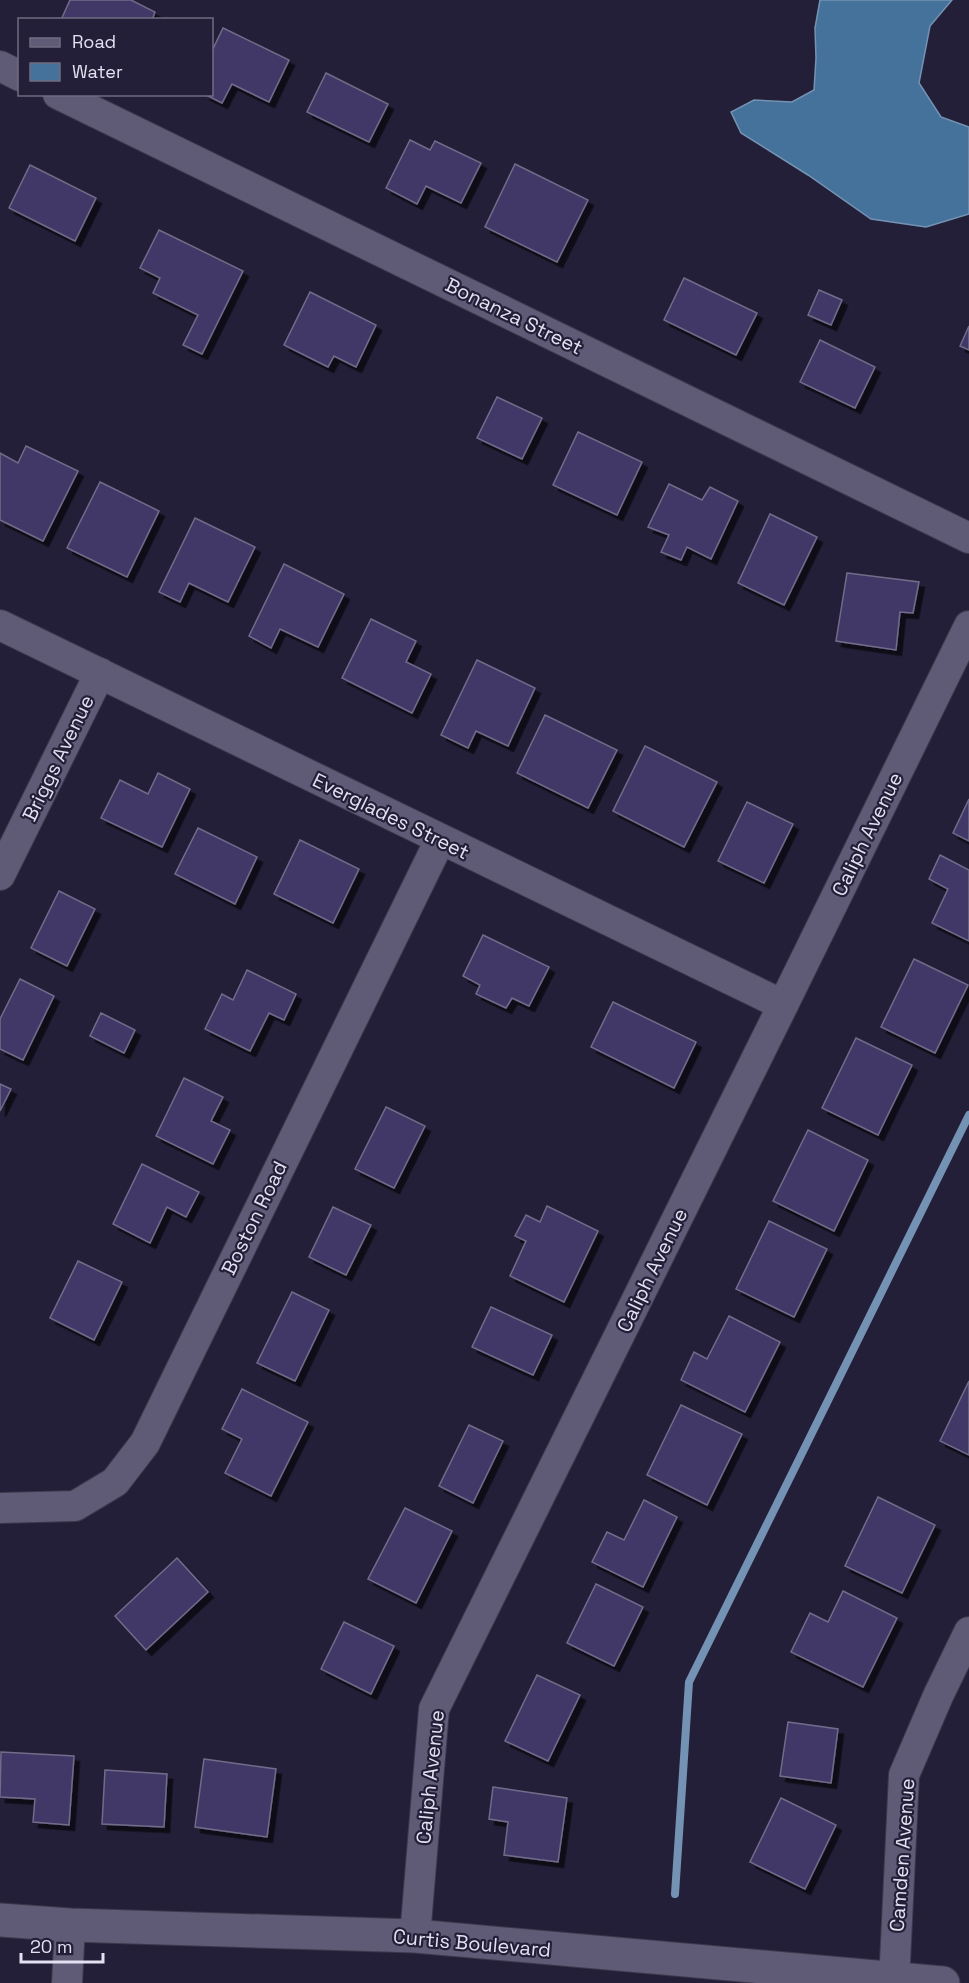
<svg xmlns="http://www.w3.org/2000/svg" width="969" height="1983" viewBox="0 0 969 1983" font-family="'Space Grotesk',sans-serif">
	<defs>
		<filter id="shadow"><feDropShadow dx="5.5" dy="5.5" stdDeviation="0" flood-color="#0009"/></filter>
	</defs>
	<rect width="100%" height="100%" fill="#241f38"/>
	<path fill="#45729a" stroke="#7493b4" stroke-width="1.5" d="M 820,0 L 952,0 L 930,26 L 919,83 L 941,117 L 969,127 L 969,214 L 926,227 L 871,219 L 808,175 L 741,133 L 731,112 L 754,100 L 792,102 L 814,90 L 816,58 L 815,28 Z"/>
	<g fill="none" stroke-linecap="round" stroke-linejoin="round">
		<path stroke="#7493b4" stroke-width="8" d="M 675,1894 L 689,1682 L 969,1115"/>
	</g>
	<g fill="#423767" stroke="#716c89" stroke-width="1.5" filter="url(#shadow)">
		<path d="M 70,0 L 131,0 L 155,12 L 152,20 L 61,20 Z"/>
		<path d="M 223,28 L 289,60 L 269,102 L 232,84 L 222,103 L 204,94 L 212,94 L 212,51 Z"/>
		<path d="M 326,73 L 388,104 L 369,142 L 307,112 Z"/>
		<path d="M 410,140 L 430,150 L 435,141 L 481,163 L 461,203 L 426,186 L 417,204 L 386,188 Z"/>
		<path d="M 515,164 L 588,200 L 557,262 L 485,227 Z"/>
		<path d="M 30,165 L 96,198 L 75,241 L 9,208 Z"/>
		<path d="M 159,230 L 243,271 L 202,354 L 183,345 L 198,315 L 153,293 L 160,278 L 140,268 Z"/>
		<path d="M 684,278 L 757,313 L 736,355 L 664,320 Z"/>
		<path d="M 819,290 L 842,300 L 831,325 L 808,315 Z"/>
		<path d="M 310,292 L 376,325 L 356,367 L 334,356 L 328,367 L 284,345 Z"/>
		<path d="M 969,326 L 969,350 L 960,346 Z"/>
		<path d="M 820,340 L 875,367 L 855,408 L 800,382 Z"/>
		<path d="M 497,397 L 542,418 L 522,459 L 477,438 Z"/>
		<path d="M 578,432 L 642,462 L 617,515 L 553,485 Z"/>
		<path d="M 26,446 L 78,471 L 43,541 L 0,520 L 0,453 L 18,463 Z"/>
		<path d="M 100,482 L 159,511 L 127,577 L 67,548 Z"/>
		<path d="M 669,484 L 702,500 L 710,487 L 738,501 L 711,559 L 687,547 L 681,560 L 661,552 L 669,535 L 648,527 Z"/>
		<path d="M 770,514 L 817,537 L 784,605 L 738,583 Z"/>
		<path d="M 195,518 L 255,547 L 228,602 L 189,583 L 180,602 L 159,592 Z"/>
		<path d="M 284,564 L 344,594 L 318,647 L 280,629 L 271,648 L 249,636 Z"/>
		<path d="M 847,573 L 919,582 L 913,613 L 900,612 L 896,650 L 836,641 Z"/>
		<path d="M 371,619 L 416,641 L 406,662 L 431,674 L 412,713 L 342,678 Z"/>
		<path d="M 477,660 L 535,688 L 508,746 L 476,731 L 468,748 L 441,735 Z"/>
		<path d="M 545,715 L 617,750 L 588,808 L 517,773 Z"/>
		<path d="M 645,746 L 717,782 L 684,847 L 613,811 Z"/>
		<path d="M 158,773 L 190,789 L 162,847 L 101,818 L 120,780 L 148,794 Z"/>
		<path d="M 969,799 L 969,841 L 953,833 Z"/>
		<path d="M 747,802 L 793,824 L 764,883 L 718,861 Z"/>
		<path d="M 198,828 L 257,857 L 235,904 L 175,874 Z"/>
		<path d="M 300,840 L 359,869 L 333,923 L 274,894 Z"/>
		<path d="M 940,855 L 969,870 L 969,941 L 932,923 L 948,889 L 929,879 Z"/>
		<path d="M 59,891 L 95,909 L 67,966 L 31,948 Z"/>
		<path d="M 483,935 L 549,967 L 529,1006 L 512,998 L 506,1008 L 476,994 L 480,985 L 463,976 Z"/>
		<path d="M 914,959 L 968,985 L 935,1053 L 881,1027 Z"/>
		<path d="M 247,970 L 296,994 L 284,1020 L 269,1013 L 250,1051 L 205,1029 L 222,994 L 233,1000 Z"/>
		<path d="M 20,979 L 54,996 L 23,1060 L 0,1049 L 0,1019 Z"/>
		<path d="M 613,1002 L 696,1042 L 674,1088 L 591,1047 Z"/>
		<path d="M 101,1013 L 135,1030 L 124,1053 L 90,1036 Z"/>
		<path d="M 856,1038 L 912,1065 L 878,1135 L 822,1108 Z"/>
		<path d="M 184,1078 L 223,1097 L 211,1121 L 230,1130 L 213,1164 L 156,1136 Z"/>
		<path d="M 0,1084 L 11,1089 L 0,1111 Z"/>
		<path d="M 386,1107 L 425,1126 L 394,1188 L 355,1169 Z"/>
		<path d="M 808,1130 L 868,1160 L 834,1231 L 773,1201 Z"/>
		<path d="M 142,1164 L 199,1192 L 186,1217 L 167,1207 L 150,1243 L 113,1224 Z"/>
		<path d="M 547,1206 L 598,1231 L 564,1302 L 510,1276 L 526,1241 L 515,1236 L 526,1215 L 540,1222 Z"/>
		<path d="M 333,1207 L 371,1225 L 346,1275 L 309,1257 Z"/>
		<path d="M 769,1221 L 827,1249 L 794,1317 L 736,1289 Z"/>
		<path d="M 78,1261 L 122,1282 L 94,1340 L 50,1318 Z"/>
		<path d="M 292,1292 L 329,1310 L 295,1381 L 257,1363 Z"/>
		<path d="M 491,1307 L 552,1335 L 533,1375 L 472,1347 Z"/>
		<path d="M 729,1316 L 780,1342 L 745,1412 L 681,1380 L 694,1352 L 707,1359 Z"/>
		<path d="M 969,1381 L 969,1455 L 940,1441 Z"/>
		<path d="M 242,1389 L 308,1422 L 271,1496 L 225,1473 L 242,1439 L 222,1429 Z"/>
		<path d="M 681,1405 L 742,1434 L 707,1505 L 647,1475 Z"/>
		<path d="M 469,1425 L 503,1441 L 473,1503 L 439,1486 Z"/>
		<path d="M 878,1497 L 935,1525 L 902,1593 L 845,1566 Z"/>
		<path d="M 644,1500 L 677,1517 L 643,1587 L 592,1562 L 607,1532 L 624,1540 Z"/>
		<path d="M 405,1508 L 452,1531 L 416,1603 L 368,1579 Z"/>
		<path d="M 177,1558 L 208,1592 L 146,1650 L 115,1616 Z"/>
		<path d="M 596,1584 L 643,1607 L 614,1666 L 567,1643 Z"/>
		<path d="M 843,1591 L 897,1618 L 863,1687 L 791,1652 L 810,1613 L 828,1622 Z"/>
		<path d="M 344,1622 L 394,1646 L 371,1694 L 321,1669 Z"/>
		<path d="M 537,1675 L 580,1695 L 548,1761 L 505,1741 Z"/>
		<path d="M 788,1722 L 838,1729 L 831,1783 L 780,1776 Z"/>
		<path d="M 1,1752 L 74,1756 L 69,1825 L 33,1822 L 35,1799 L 0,1797 Z"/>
		<path d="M 204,1759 L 276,1769 L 267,1837 L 195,1827 Z"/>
		<path d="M 105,1770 L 167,1774 L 164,1827 L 102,1824 Z"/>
		<path d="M 493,1787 L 567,1798 L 558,1862 L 504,1855 L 508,1822 L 489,1819 Z"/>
		<path d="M 781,1798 L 836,1825 L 805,1889 L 750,1862 Z"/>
	</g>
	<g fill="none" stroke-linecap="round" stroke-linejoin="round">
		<defs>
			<g id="minor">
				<path d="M 0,66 L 20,76"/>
				<path d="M 58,94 L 969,538"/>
				<path d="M 0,625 L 783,1005"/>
				<path d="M 0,875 L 100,673"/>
				<path d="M 0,1508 L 75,1506 L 115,1482 L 145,1443 L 440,840"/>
				<path d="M 415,1936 L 434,1709 L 783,1005 L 969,626"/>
				<path d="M 67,1983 L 70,1925"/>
				<path d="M 894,1983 L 904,1775 L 938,1696 L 969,1632"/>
			</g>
			<path id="tertiary" d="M 0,1920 L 70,1925 L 415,1936 L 943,1983"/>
		</defs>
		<use href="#minor" stroke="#3d384c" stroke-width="32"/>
		<use href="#tertiary" stroke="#3d384c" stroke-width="35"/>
		<use href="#minor" stroke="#5f5a76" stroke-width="30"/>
		<use href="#tertiary" stroke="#5f5a76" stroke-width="33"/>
	</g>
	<g text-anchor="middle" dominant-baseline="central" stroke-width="4.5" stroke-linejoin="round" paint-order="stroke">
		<g font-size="20" fill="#e2e0f1" stroke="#241f38">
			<text transform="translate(514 316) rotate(26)">Bonanza Street</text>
			<text transform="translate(58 758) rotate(-64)">Briggs Avenue</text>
			<text transform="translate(391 816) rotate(26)">Everglades Street</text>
			<text transform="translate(867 834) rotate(-64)">Caliph Avenue</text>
			<text transform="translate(254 1218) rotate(-64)">Boston Road</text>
			<text transform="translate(652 1270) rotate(-64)">Caliph Avenue</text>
			<text transform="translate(430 1777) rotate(-84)">Caliph Avenue</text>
			<text transform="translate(902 1855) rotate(-86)">Camden Avenue</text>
			<text transform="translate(472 1943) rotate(5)">Curtis Boulevard</text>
		</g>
	</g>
	<rect x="18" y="18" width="195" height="78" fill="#241f38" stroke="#706c82" stroke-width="1.5"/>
	<rect x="30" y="38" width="30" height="9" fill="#5f5a76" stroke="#706c82" stroke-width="1.5"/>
	<text x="72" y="48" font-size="18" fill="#e2e0f1">Road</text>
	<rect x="30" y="63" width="30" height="18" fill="#45729a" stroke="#706c82" stroke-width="1.5"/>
	<text x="72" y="78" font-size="18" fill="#e2e0f1">Water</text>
	<path d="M21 1953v9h82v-9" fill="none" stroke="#e2e0f1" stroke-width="3"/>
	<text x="30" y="1953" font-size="18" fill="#e2e0f1" stroke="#241f38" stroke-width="4.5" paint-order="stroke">20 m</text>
</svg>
